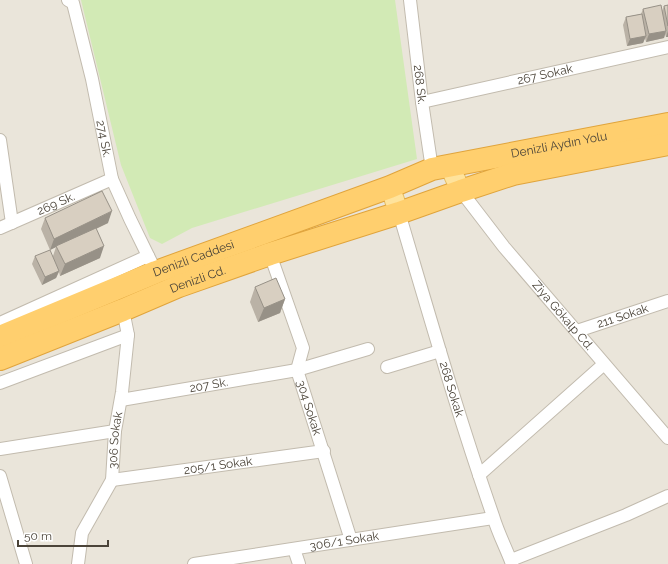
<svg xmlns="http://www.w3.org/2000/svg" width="668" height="564" viewBox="0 0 668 564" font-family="Raleway,sans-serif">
	<rect width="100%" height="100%" fill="#f6f3ec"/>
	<rect fill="#eae5da" x="0" y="0" width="668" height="564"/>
	<path fill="#d2eab5" d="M 81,0 L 395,0 L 417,159 L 192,228 L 162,244 L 150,238 L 121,165 Z"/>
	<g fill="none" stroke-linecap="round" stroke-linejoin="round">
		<defs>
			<g id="street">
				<path id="s1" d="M 68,0 L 73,3 L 92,79 L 112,179 L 130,219 L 156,272"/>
				<path id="s2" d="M 410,0 L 422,102 L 432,169"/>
				<path id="s3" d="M 422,102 L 668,47"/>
				<path d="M 0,140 L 12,223"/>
				<path id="s4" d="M 461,191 L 504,247 L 668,438"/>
				<path id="s5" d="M 399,213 C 429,314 458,416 493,516 C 498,533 506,548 512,564"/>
				<path id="s6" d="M 0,228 L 112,179"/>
				<path id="s7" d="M 270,254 L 303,348 L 297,370 L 351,540"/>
				<path d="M 0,323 L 148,256"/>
				<path id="s8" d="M 577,331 L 668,301"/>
				<path d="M 387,367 L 440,351"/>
				<path d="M 0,383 L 128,335"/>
				<path id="s9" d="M 121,400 L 297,370 L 368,349"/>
				<path d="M 0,449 L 115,431"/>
				<path d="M 479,475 L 604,364"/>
				<path d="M 0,476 L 26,564"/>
				<path id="s10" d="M 112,480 L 324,451"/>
				<path d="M 294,549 L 299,564"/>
				<path d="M 511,560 L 626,515 L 668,496"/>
				<path id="s11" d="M 78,564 L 82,533 L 112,480 L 115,431 L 122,392 L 128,335 L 123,310"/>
				<path id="s12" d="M 194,564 L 493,518"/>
			</g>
			<g id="primary">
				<path d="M 449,165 L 461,191"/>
				<path d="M 390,187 L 399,213"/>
			</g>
			<g id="highway">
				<path id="s13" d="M 0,337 L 156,272 L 390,187 L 432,169 L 668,124"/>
				<path id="s14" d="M 0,359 L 123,310 L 179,286 L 270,254 L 399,213 L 461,191 L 513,174 L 668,144"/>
			</g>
		</defs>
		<use href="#street" stroke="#c2bbae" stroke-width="14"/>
		<use href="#primary" stroke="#e6c16a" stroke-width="21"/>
		<use href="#highway" stroke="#e0a43c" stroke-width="24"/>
		<use href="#street" stroke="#fff" stroke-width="12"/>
		<use href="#primary" stroke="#ffe39c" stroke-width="19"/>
		<use href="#highway" stroke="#ffcf6e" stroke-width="22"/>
	</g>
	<g fill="#bab2a6">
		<path d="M 668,5 L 668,37 L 666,37 L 665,34 L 664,38 L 646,42 L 645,38 L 643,43 L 627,46 L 623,25 L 626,17 L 641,14 L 643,9 L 662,11 L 664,6 Z"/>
		<path d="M 45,218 L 108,223 L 96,229 L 100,258 L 60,276 L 59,272 L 56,278 L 42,285 L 32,264 L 35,256 L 53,256 L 56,247 L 50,250 L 41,229 Z"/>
		<path d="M 255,287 L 285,299 L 280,313 L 258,322 L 250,302 Z"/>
	</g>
	<g fill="#979187">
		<path d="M 666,31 L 664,38 L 646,42 L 649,34 Z"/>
		<path d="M 668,31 L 668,37 L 666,37 Z"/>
		<path d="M 646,36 L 643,43 L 627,46 L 630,39 Z"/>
		<path d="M 112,211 L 108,223 L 57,247 L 56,246 L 56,247 L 50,250 L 54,239 Z"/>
		<path d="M 104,246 L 100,258 L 60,276 L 65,264 Z"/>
		<path d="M 59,271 L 56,278 L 42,285 L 45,277 Z"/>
		<path d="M 285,299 L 280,313 L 258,322 L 264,308 Z"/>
	</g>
	<g fill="#d8cfc1" stroke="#979187">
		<path d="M 661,5 L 666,31 L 649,34 L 643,9 Z"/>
		<path d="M 668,5 L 668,26 L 664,6 Z"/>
		<path d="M 642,14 L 646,36 L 630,39 L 626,17 Z"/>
		<path d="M 102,191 L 112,211 L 54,239 L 45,218 Z"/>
		<path d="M 96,228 L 104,246 L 65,264 L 56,246 Z"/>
		<path d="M 50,250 L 59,271 L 45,277 L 35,256 Z"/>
		<path d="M 276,278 L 285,299 L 264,308 L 255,287 Z"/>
	</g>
	<g text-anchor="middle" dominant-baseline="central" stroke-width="4" stroke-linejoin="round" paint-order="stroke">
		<g font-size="12" fill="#4b4439" stroke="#fff">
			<text stroke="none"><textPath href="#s3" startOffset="126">267 Sokak</textPath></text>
			<text stroke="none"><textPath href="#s2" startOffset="85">268 Sk.</textPath></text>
			<text stroke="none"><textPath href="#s1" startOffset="145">274 Sk.</textPath></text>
			<text stroke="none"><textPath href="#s13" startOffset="593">Denizli Aydın Yolu</textPath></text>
			<text stroke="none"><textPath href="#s6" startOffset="61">269 Sk.</textPath></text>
			<text stroke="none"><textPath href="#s13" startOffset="209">Denizli Caddesi</textPath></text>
			<text stroke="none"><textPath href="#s14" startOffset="213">Denizli Cd.</textPath></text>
			<text stroke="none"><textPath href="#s4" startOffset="161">Ziya Gökalp Cd.</textPath></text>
			<text stroke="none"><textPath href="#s8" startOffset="48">211 Sokak</textPath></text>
			<text stroke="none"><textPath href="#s9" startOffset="89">207 Sk.</textPath></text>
			<text stroke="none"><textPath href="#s5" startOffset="184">268 Sokak</textPath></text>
			<text stroke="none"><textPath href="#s7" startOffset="162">304 Sokak</textPath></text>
			<text stroke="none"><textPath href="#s11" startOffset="132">306 Sokak</textPath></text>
			<text stroke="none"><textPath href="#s10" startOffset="107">205/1 Sokak</textPath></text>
			<text stroke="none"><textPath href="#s12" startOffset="152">306/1 Sokak</textPath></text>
		</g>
	</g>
	<path d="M18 540v6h90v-6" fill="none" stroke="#4b4439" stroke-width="2"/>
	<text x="24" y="540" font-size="12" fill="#4b4439" stroke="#ffffff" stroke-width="3" paint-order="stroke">50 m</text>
</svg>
